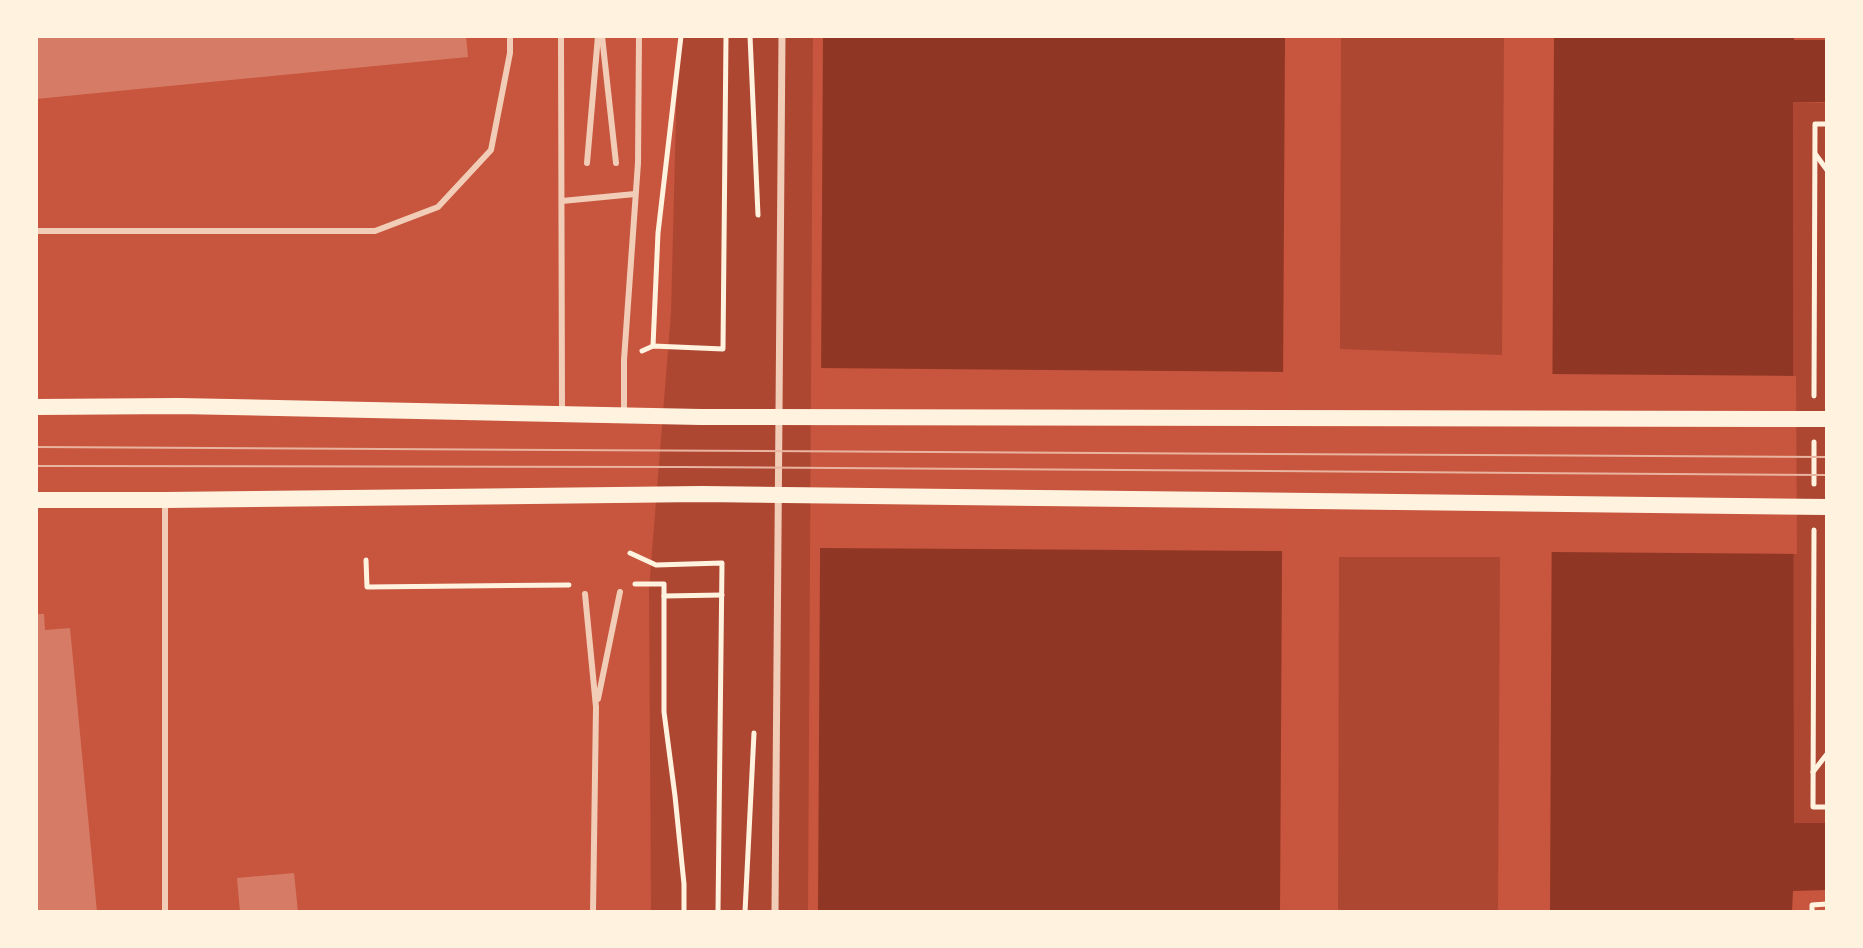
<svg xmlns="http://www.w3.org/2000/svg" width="1863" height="948" viewBox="0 0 1863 948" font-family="Figtree,sans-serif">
	<rect width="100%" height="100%" fill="#c8553d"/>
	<g fill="#ae4732">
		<path d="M 678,36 L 813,36 L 808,912 L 651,912 L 649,589 L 671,313 Z"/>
		<path d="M 1341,36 L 1504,36 L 1502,355 L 1340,349 Z"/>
		<path d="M 1793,102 L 1827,103 L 1827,823 L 1794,823 Z"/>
		<path d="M 1339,557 L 1500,557 L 1498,912 L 1338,912 Z"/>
	</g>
	<g fill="#8f3625">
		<path d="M 823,36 L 1285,36 L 1280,912 L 818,912 Z"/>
		<path d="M 1554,36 L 1794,36 L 1794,40 L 1827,40 L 1827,102 L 1793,102 L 1794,823 L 1827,823 L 1827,890 L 1793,891 L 1792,912 L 1550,912 Z"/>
	</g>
	<g fill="#c8553d">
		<path d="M 817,368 L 1287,372 L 1286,551 L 816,548 Z"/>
		<path d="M 1548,374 L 1796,376 L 1797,554 L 1548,552 Z"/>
	</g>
	<g fill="#d67c66">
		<path d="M 36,36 L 466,36 L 468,57 L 36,99 Z"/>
		<path d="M 36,614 L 44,614 L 45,630 L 70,628 L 97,912 L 36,912 Z"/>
		<path d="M 294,873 L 298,912 L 240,912 L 237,878 Z"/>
	</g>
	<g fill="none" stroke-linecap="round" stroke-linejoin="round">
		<g stroke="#fff3e0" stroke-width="5">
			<path d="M 750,36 L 758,215"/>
			<path d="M 1816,155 L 1827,170"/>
			<path d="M 653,346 L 658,233 L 681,36"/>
			<path d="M 642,351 L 653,346 L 723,349 L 726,36"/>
			<path d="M 1814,396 L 1815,124 L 1827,124"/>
			<path d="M 1814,484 L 1814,442"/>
			<path d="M 1814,530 L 1813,807 L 1827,807"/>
			<path d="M 630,553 L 656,565 L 722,563 L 718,912"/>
			<path d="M 366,560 L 367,587 L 569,585"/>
			<path d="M 635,584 L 664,584 L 664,712 L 675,796 L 684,884 L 684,912"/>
			<path d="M 664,596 L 722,595"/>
			<path d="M 1813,772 L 1827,754"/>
			<path d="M 745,912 L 754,733"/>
			<path d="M 1812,912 L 1812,905 L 1827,904"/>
		</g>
		<g stroke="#f1ccb7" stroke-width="6">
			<path d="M 561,36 L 562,411"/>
			<path d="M 602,36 L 616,163"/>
			<path d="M 587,163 L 598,36"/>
			<path d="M 562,201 L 635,194"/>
			<path d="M 36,231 L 375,231 L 438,207 L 491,150 L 510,53 L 510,36"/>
			<path d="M 624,412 L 624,360 L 638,163 L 639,36"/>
			<path d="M 165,500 L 165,912"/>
			<path d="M 585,594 L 596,707 L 593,912"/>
			<path d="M 598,699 L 620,592"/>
		</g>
		<path stroke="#f1ccb7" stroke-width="7" d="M 775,912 L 782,36"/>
		<g stroke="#fff3e0" stroke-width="16">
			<path d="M 36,407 L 179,406 L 701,417 L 1827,419"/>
			<path d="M 36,500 L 165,500 L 702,494 L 1827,507"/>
		</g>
		<g stroke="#e9b49f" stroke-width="2">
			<path d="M 36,447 L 1827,457"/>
			<path d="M 36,466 L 682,467 L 1827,475"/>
		</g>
	</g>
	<rect width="1863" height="948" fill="none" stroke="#fff3e0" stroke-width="76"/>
</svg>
